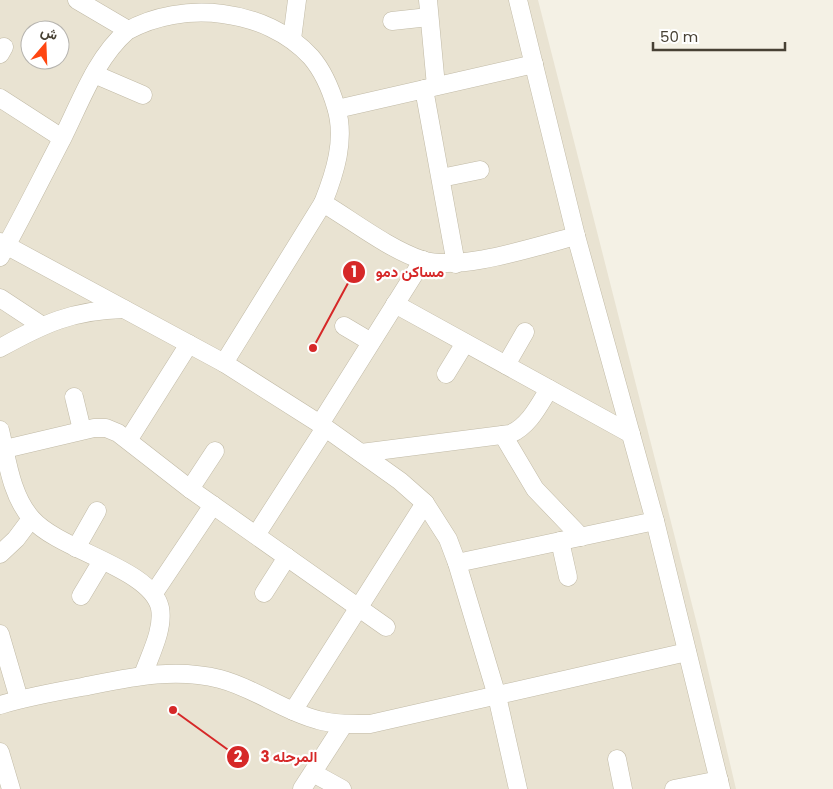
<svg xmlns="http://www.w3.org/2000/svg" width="833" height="789" viewBox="0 0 833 789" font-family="Poppins,Vazirmatn,sans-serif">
	<rect width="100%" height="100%" fill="#f4f1e5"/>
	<path fill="#e9e3d2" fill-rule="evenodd" d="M 0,0 L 538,0 L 700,636 L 736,789 L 0,789 ZM 30,30 L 60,30 L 60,60 L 30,60 Z"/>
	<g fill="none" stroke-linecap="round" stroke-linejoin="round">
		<defs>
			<g id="minor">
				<path d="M 77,0 L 128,30"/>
				<path d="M 428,0 L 436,86"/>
				<path d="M 518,0 L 576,236 L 655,521 L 721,789"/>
				<path d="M 392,21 L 429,17"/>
				<path d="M 292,39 L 297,0"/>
				<path d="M 0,54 L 4,47"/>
				<path d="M 94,74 L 143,95"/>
				<path d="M 424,89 L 456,264"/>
				<path d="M 0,98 L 62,138"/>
				<path d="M 337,109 L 534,64"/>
				<path d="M 441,178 L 480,170"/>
				<path d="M 323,203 C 353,221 389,249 422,260 C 461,272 536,246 576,236"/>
				<path d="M 0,242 L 224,363 L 320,424 L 400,481 L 425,503 L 448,539 L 457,563 L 497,696 L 518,789"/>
				<path d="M 0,257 C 22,218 42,177 63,137 C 81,101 96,58 127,31 C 182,0 266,8 311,57 C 323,71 331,90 336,107 C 346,139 335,173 323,203 L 224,363"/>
				<path d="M 0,298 L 41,325"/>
				<path d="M 395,304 L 631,434"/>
				<path d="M 344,326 L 371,342"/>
				<path d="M 0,348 C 43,324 73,310 124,309"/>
				<path d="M 506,365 L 525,332"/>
				<path d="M 446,374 L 465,343"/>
				<path d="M 74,397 L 82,430"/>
				<path d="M 320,424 L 423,260"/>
				<path d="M 0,430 C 7,459 11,496 32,519 C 60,551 151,568 160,608 C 164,629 150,655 143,675"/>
				<path d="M 503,435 L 535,489 L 581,537"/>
				<path d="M 129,439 L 189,344"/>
				<path d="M 5,449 L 94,428 L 106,428 L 118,433 L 190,489 L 386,627"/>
				<path d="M 361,453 L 510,434 C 529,426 539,405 549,389"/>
				<path d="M 190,489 L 215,451"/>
				<path d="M 256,535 L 325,428"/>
				<path d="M 560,541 L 568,577"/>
				<path d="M 76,548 L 97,511"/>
				<path d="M 0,554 L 16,539 L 31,519"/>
				<path d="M 457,563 L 655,521"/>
				<path d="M 154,593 L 213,505"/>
				<path d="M 264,593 L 287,557"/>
				<path d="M 81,596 L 102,561"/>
				<path d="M 0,634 L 19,699"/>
				<path d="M 0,705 C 27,697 54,692 82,687 C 128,678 173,667 220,679 C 255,688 283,711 318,720 C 335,725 353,724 370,724 L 687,652"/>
				<path d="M 293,711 L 425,503"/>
				<path d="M 0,752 L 11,789"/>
				<path d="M 617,759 L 623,789"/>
				<path d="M 313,773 L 342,789"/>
				<path d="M 302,789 L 344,724"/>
				<path d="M 674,789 L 719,780"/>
			</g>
		</defs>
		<use href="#minor" stroke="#c1baa6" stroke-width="19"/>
		<use href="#minor" stroke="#fff" stroke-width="18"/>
	</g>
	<path fill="none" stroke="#d62828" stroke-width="2" d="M313 348L354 272M173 710L238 757"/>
	<g fill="#d62828" stroke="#fff" stroke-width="2">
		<circle cx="313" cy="348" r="5"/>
		<circle cx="173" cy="710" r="5"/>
		<circle cx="354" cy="272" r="12"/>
		<circle cx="238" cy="757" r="12"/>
	</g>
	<g font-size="15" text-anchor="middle" font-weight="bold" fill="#fff">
		<text x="354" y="277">1</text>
		<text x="238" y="762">2</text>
	</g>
	<g font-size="15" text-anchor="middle" font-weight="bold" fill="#d62828" stroke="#fff" stroke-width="4.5" stroke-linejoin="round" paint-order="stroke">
		<text x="410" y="277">مساكن دمو</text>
		<text x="289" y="762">المرحله 3</text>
	</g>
	<g transform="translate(45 45) rotate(19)"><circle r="24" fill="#ffffff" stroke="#b5b3ae"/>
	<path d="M0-4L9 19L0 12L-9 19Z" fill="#ff4611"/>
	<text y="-8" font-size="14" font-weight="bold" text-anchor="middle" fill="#474134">ش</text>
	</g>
	<path d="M653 42v8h132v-8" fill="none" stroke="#474134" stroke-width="2.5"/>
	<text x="660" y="42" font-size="15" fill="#474134" stroke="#ffffff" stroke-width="4" paint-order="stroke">50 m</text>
</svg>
